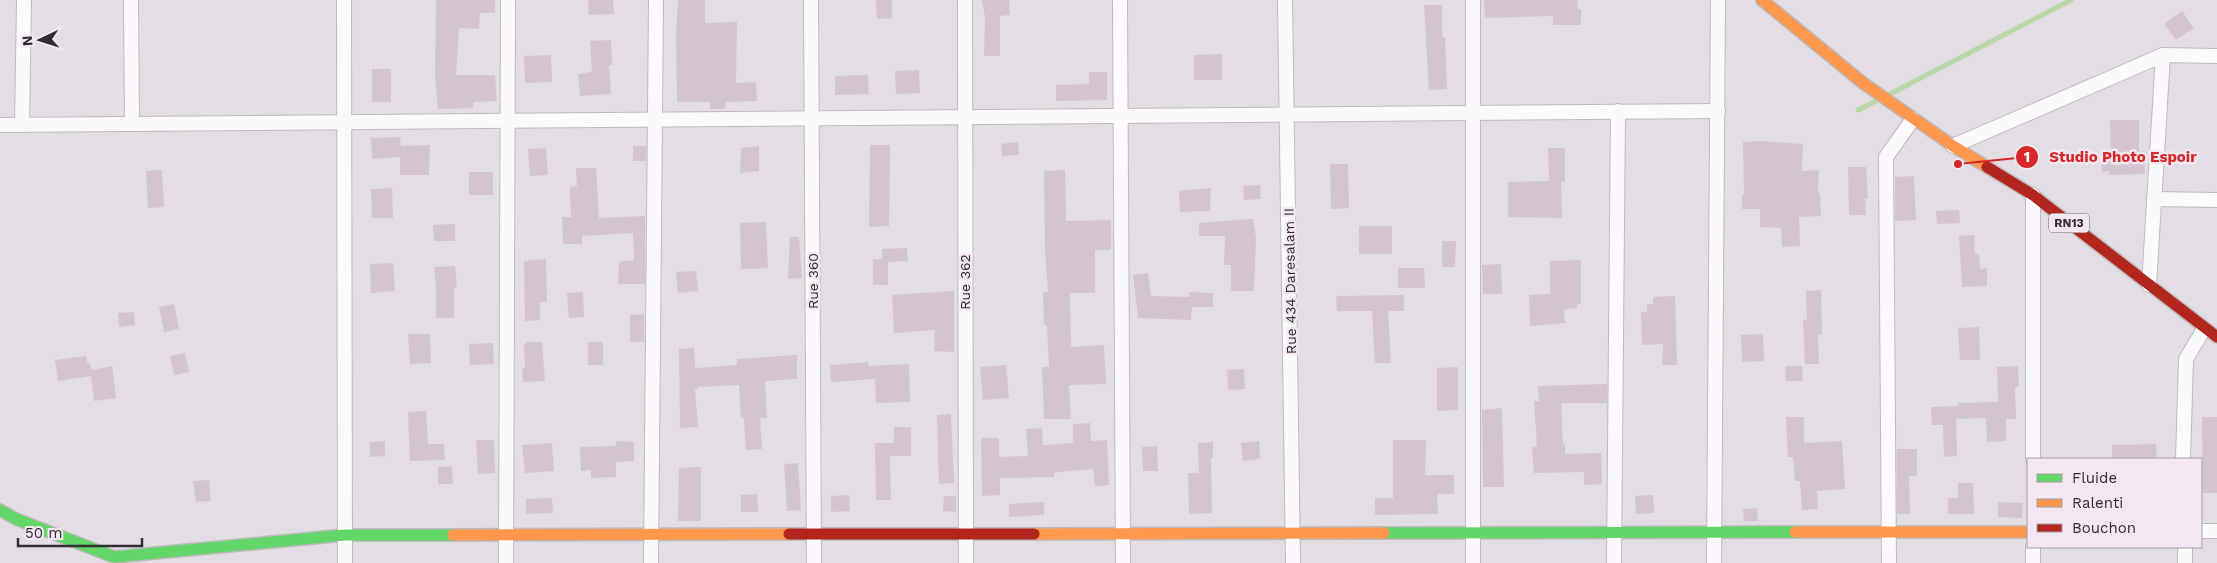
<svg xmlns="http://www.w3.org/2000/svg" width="2217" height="563" viewBox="0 0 2217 563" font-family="'Work Sans',sans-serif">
	<rect width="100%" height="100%" fill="#e3dee3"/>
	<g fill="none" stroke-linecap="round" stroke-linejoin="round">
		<g stroke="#bbd8a8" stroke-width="5">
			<path d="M 1890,94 L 2071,0"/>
			<path d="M 1858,110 L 1878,100"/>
		</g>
	</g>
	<g fill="#d4c5d1">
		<path d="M 436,0 L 495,0 L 495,13 L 480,13 L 479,29 L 459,28 L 456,75 L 495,75 L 497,101 L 473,102 L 473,108 L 438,109 L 435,75 Z"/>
		<path d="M 588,0 L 613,0 L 614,14 L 589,15 Z"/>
		<path d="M 678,0 L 705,0 L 705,23 L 737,22 L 736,83 L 756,82 L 757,101 L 725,102 L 725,109 L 710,109 L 710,102 L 677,102 L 676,32 Z"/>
		<path d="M 876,0 L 892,0 L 892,18 L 877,19 Z"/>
		<path d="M 982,0 L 1009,0 L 1010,15 L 1000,16 L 1000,56 L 984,56 L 985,17 Z"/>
		<path d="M 1484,0 L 1577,0 L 1578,9 L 1581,9 L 1581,25 L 1553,25 L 1553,16 L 1485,18 Z"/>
		<path d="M 1424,5 L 1442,5 L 1442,37 L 1445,37 L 1447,89 L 1429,90 Z"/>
		<path d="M 2182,11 L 2194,28 L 2176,40 L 2164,24 Z"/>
		<path d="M 611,40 L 612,65 L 609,65 L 611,94 L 580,96 L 578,74 L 591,72 L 592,71 L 590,41 Z"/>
		<path d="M 1222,54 L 1222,80 L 1194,80 L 1194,55 Z"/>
		<path d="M 551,55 L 552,82 L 525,83 L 524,56 Z"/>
		<rect x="372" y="69" width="19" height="33"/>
		<path d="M 919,70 L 920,93 L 896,94 L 895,71 Z"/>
		<path d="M 1089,72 L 1107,72 L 1107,100 L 1056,101 L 1056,85 L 1089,84 Z"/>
		<path d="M 868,75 L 869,94 L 835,95 L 835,76 Z"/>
		<path d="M 2110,120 L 2139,120 L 2139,151 L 2144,151 L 2145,174 L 2109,175 L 2109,171 L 2102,172 L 2101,154 L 2109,154 L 2111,151 Z"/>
		<path d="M 400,137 L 401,146 L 430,145 L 429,175 L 400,175 L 400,157 L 372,159 L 371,138 Z"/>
		<path d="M 1761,141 L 1803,144 L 1802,171 L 1819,170 L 1818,193 L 1820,193 L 1821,216 L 1799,217 L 1800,246 L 1782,247 L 1781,228 L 1760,227 L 1760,209 L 1742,209 L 1742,195 L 1744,195 L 1743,142 Z"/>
		<path d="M 1018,142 L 1019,155 L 1002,156 L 1001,144 Z"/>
		<path d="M 870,145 L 890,145 L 889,226 L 869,227 Z"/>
		<rect x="633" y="146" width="13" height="15"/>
		<path d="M 759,146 L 759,171 L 740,173 L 741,148 Z"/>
		<path d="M 546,148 L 548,175 L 530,176 L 528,149 Z"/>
		<path d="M 1548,148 L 1565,148 L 1565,181 L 1561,182 L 1562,218 L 1508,217 L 1508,182 L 1549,181 Z"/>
		<path d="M 1330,164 L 1348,164 L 1349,208 L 1331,209 Z"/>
		<path d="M 1848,167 L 1866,167 L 1868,199 L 1865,199 L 1866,215 L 1849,215 Z"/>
		<path d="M 576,168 L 596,168 L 599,218 L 645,216 L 645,284 L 618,284 L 619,262 L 634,260 L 633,233 L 582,236 L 582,244 L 563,244 L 562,217 L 571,217 L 570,187 L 577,186 Z"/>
		<path d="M 162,170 L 164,207 L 148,208 L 146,171 Z"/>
		<path d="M 1065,170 L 1066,221 L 1111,220 L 1111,250 L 1095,250 L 1095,293 L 1070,293 L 1071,347 L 1104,345 L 1106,384 L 1069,385 L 1071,419 L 1044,419 L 1042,367 L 1049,367 L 1047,325 L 1044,325 L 1043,292 L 1048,292 L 1045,250 L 1044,171 Z"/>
		<rect x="469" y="172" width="24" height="23"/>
		<path d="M 1914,176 L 1916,220 L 1895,221 L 1895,177 Z"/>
		<path d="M 1260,185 L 1261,199 L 1244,200 L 1243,186 Z"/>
		<path d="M 392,188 L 393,218 L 372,218 L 371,189 Z"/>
		<path d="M 1211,188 L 1210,211 L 1180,212 L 1179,191 Z"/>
		<path d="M 1959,210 L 1960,223 L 1937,224 L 1936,211 Z"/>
		<path d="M 1253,219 L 1256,238 L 1254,291 L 1231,291 L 1231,265 L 1224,265 L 1225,236 L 1199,236 L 1199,223 Z"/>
		<path d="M 766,222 L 768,268 L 741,269 L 740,223 Z"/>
		<path d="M 455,224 L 455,241 L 434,241 L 433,225 Z"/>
		<rect x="1359" y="226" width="33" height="28"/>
		<path d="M 1974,235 L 1975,254 L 1979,254 L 1980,269 L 1987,268 L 1987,286 L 1962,287 L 1959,236 Z"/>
		<path d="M 790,237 L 799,237 L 802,278 L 788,279 Z"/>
		<path d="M 1442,241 L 1456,241 L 1455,267 L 1442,267 Z"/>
		<path d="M 907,248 L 908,261 L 888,262 L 888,285 L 873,285 L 873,259 L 882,259 L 882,249 Z"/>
		<path d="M 546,259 L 547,302 L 540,302 L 540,320 L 525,321 L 524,261 Z"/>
		<path d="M 1581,260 L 1581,304 L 1577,304 L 1577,308 L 1564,309 L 1565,323 L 1530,326 L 1529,295 L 1550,294 L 1550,261 Z"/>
		<path d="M 393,263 L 395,291 L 371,293 L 370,264 Z"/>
		<path d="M 1501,264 L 1502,294 L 1483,294 L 1482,265 Z"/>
		<path d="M 455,266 L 457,287 L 454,288 L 454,318 L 436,318 L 436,289 L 434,267 Z"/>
		<path d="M 1398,268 L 1424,268 L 1425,288 L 1398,288 Z"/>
		<path d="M 696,271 L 698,291 L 678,293 L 676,272 Z"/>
		<path d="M 1148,273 L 1151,296 L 1190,297 L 1189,292 L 1213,293 L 1213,307 L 1192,307 L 1191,320 L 1138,318 L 1133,275 Z"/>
		<path d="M 1821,290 L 1822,334 L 1818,335 L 1819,364 L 1805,364 L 1803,320 L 1807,320 L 1806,291 Z"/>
		<path d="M 954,291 L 954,352 L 934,351 L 935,330 L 894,333 L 892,295 Z"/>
		<path d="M 583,292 L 584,317 L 569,318 L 567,293 Z"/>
		<path d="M 1404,295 L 1404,311 L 1388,311 L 1391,363 L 1375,363 L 1372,311 L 1337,311 L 1336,296 Z"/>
		<path d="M 1675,296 L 1677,365 L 1662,365 L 1663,344 L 1642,345 L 1641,312 L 1647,312 L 1647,304 L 1653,304 L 1653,297 Z"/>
		<path d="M 174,304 L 179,329 L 164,332 L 159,307 Z"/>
		<path d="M 134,312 L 135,325 L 119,327 L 118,313 Z"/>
		<path d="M 644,314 L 644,342 L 630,342 L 630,315 Z"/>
		<path d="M 1979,327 L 1980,360 L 1960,360 L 1958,328 Z"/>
		<path d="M 408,334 L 430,334 L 431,363 L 410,364 Z"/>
		<path d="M 1763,334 L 1764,361 L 1742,362 L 1741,335 Z"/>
		<path d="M 526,342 L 542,342 L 545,381 L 523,382 L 522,369 L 525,368 L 524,344 L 526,344 Z"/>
		<rect x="588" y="342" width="15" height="23"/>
		<path d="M 493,343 L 494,364 L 470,365 L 469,344 Z"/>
		<path d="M 694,348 L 695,367 L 697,368 L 737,365 L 737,359 L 797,355 L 797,379 L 765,381 L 767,418 L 760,418 L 762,449 L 746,450 L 744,418 L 741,418 L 739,385 L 698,387 L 698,389 L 695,389 L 698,427 L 680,428 L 679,349 Z"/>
		<path d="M 185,353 L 189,372 L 174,375 L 170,356 Z"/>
		<path d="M 86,356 L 87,363 L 90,363 L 92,370 L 112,366 L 116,398 L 94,401 L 91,376 L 58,381 L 55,360 Z"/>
		<path d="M 868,362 L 869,366 L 909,364 L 910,402 L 876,403 L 875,379 L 831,382 L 830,365 Z"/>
		<path d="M 1006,365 L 1009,398 L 983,400 L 980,367 Z"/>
		<path d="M 1785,366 L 1802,366 L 1803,381 L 1786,381 Z"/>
		<path d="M 2018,366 L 2019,386 L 2015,387 L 2016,419 L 2006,419 L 2006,441 L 1987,442 L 1986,418 L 1956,419 L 1957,456 L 1944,457 L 1943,425 L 1932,425 L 1931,407 L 1958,406 L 1958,403 L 1998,402 L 1997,367 Z"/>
		<path d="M 1458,367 L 1458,410 L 1437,411 L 1437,368 Z"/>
		<path d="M 1244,369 L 1245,389 L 1228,390 L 1227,370 Z"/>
		<path d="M 1607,384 L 1607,403 L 1561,403 L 1563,445 L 1565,444 L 1565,454 L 1601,453 L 1602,484 L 1584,485 L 1584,472 L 1534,473 L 1532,447 L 1537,446 L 1534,401 L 1539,401 L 1538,386 Z"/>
		<path d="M 1502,408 L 1504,487 L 1483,487 L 1482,410 Z"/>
		<path d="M 426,411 L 428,444 L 444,444 L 445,460 L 410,461 L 408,412 Z"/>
		<path d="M 951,414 L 954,483 L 939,484 L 937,415 Z"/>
		<path d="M 1786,417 L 1804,417 L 1804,443 L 1842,441 L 1845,489 L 1817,491 L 1818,509 L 1802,510 L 1800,481 L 1795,481 L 1793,457 L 1788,457 Z"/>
		<path d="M 2202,417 L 2217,417 L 2217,493 L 2203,493 Z"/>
		<path d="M 1090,423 L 1091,441 L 1107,440 L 1109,485 L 1095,486 L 1093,469 L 1057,472 L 1054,473 L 1054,477 L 1000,478 L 1000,495 L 982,496 L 981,438 L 999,438 L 999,457 L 1028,456 L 1026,429 L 1042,428 L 1043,445 L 1073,443 L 1073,424 Z"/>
		<path d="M 894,427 L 911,427 L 911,456 L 890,456 L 891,500 L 876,500 L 875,443 L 894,443 Z"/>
		<path d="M 476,440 L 494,440 L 495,473 L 478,474 Z"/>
		<path d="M 1393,440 L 1426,440 L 1425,475 L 1454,475 L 1454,494 L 1437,494 L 1438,514 L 1375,515 L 1375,498 L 1393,498 Z"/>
		<path d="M 385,441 L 385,456 L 370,457 L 370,442 Z"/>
		<path d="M 616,441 L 634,442 L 634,461 L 616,462 L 616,477 L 591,478 L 591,470 L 581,471 L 580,447 L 616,446 Z"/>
		<path d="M 1259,441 L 1260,459 L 1243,461 L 1241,443 Z"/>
		<path d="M 1213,442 L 1213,458 L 1211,458 L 1212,513 L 1189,514 L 1188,473 L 1199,473 L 1198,443 Z"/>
		<path d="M 552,443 L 554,471 L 525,473 L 522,445 Z"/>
		<path d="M 2156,444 L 2157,459 L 2112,459 L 2112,445 Z"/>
		<path d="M 1157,446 L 1158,471 L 1143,471 L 1142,447 Z"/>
		<path d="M 1897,449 L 1917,449 L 1917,476 L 1909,476 L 1910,514 L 1897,514 Z"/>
		<path d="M 798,463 L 801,510 L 787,511 L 784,464 Z"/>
		<path d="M 452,466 L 453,484 L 438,484 L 438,467 Z"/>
		<path d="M 701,467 L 701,521 L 678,521 L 679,468 Z"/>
		<path d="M 209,480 L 211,501 L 196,502 L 193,481 Z"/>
		<path d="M 1958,483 L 1973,483 L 1974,514 L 1948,514 L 1948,498 L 1958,498 Z"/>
		<path d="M 757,494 L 758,512 L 741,512 L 741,495 Z"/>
		<path d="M 849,495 L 850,511 L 831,512 L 831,496 Z"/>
		<path d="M 1653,495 L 1654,513 L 1636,514 L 1635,496 Z"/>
		<path d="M 944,496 L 956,496 L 956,512 L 943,511 Z"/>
		<path d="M 552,498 L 553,513 L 526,514 L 526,499 Z"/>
		<path d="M 1044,502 L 1044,515 L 1009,517 L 1009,504 Z"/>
		<path d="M 1998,502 L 2023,503 L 2022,518 L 1998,517 Z"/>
		<path d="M 1757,508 L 1758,521 L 1744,521 L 1743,509 Z"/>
	</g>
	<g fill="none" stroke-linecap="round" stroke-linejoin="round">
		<defs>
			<g id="street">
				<path d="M 131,0 L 132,124"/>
				<path d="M 344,0 L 345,563"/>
				<path d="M 811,0 L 814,563"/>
				<path d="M 965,0 L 966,563"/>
				<path d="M 1120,0 L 1123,563"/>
				<path d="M 1285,0 L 1293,563"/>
				<path d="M 0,125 L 1718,111"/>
				<path d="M 22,125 L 24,0"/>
				<path d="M 1953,146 L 2163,55 L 2217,56"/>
				<path d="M 2154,199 L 2217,200"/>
				<path d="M 2149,285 L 2163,55"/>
				<path d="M 2033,459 L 2033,195"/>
				<path d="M 2183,459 L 2186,359 L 2204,329"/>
				<path d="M 2201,531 L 2217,531"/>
				<path d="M 2033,547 L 2033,563"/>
				<path d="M 2185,547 L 2185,563"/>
				<path d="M 506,563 L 508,0"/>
				<path d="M 651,563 L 656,0"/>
				<path d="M 1473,563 L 1473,0"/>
				<path d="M 1614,563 L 1618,111"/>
				<path d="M 1714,563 L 1718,0"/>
				<path d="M 1889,563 L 1886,157 L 1913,119"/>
			</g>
			<g id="fast">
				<path d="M 0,510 L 16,519 L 114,557 L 345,535 L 453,535"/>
				<path d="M 1384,533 L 1795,532"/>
			</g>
			<g id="slow">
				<path d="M 1762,0 L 1863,83 L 1953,146 L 1987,167"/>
				<path d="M 1795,532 L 2028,532"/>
				<path d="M 1034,534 L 1384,533"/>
				<path d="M 453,535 L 789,534"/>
			</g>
			<g id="jam">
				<path d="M 1987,167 L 2033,195 L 2217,337"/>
				<path d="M 789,534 L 1034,534"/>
			</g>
		</defs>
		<use href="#street" stroke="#bfbabe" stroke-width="16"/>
		<use href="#fast" stroke="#bfbabe" stroke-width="14"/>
		<use href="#slow" stroke="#bfbabe" stroke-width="14"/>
		<use href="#jam" stroke="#bfbabe" stroke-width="14"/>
		<use href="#street" stroke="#fbfafb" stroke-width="14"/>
		<use href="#fast" stroke="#63d668" stroke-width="11"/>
		<use href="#slow" stroke="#ff974d" stroke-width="11"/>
		<use href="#jam" stroke="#b3261e" stroke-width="11"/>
	</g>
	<g text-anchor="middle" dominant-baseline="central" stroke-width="5" stroke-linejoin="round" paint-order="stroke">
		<rect fill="#f3e8f1" stroke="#6c656b" stroke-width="1" x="2049" y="213.5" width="40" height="19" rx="4"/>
		<g font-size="12" font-weight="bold" fill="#322d31">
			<text x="2069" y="223">RN13</text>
		</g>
		<g font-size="14" fill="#322d31" stroke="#f3e8f1">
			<text transform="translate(813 281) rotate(-90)">Rue 360</text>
			<text transform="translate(1290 281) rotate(-91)">Rue 434 Daresalam II</text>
			<text transform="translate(965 282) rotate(-90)">Rue 362</text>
		</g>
	</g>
	<path fill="none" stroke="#d62828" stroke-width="2" d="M1958 164L2027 157"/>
	<g fill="#d62828" stroke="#f3e8f1" stroke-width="2">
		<circle cx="1958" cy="164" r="5"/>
		<circle cx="2027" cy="157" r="12"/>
	</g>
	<g font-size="15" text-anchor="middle" font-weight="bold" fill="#fff">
		<text x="2027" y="162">1</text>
	</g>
	<g font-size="15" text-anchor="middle" font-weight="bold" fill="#d62828" stroke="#f3e8f1" stroke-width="5" stroke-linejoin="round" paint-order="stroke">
		<text x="2123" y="162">Studio Photo Espoir</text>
	</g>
	<rect x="2027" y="458" width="175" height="90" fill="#f3e8f1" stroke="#a69da4"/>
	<rect x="2037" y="474" width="25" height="8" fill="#63d668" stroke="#a69da4"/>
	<text x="2072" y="483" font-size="15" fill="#322d31">Fluide</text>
	<rect x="2037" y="499" width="25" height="8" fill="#ff974d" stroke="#a69da4"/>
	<text x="2072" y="508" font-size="15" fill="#322d31">Ralenti</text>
	<rect x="2037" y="524" width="25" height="8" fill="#b3261e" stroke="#a69da4"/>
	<text x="2072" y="533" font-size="15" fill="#322d31">Bouchon</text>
	<g transform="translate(40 40) rotate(266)" stroke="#f3e8f1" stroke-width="4" paint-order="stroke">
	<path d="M0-4L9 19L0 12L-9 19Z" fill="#322d31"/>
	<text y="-8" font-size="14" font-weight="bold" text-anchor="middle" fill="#322d31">N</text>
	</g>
	<path d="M18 538v8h124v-8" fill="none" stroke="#322d31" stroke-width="2.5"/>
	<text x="25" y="538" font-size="15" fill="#322d31" stroke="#f3e8f1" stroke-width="4" paint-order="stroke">50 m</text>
</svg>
